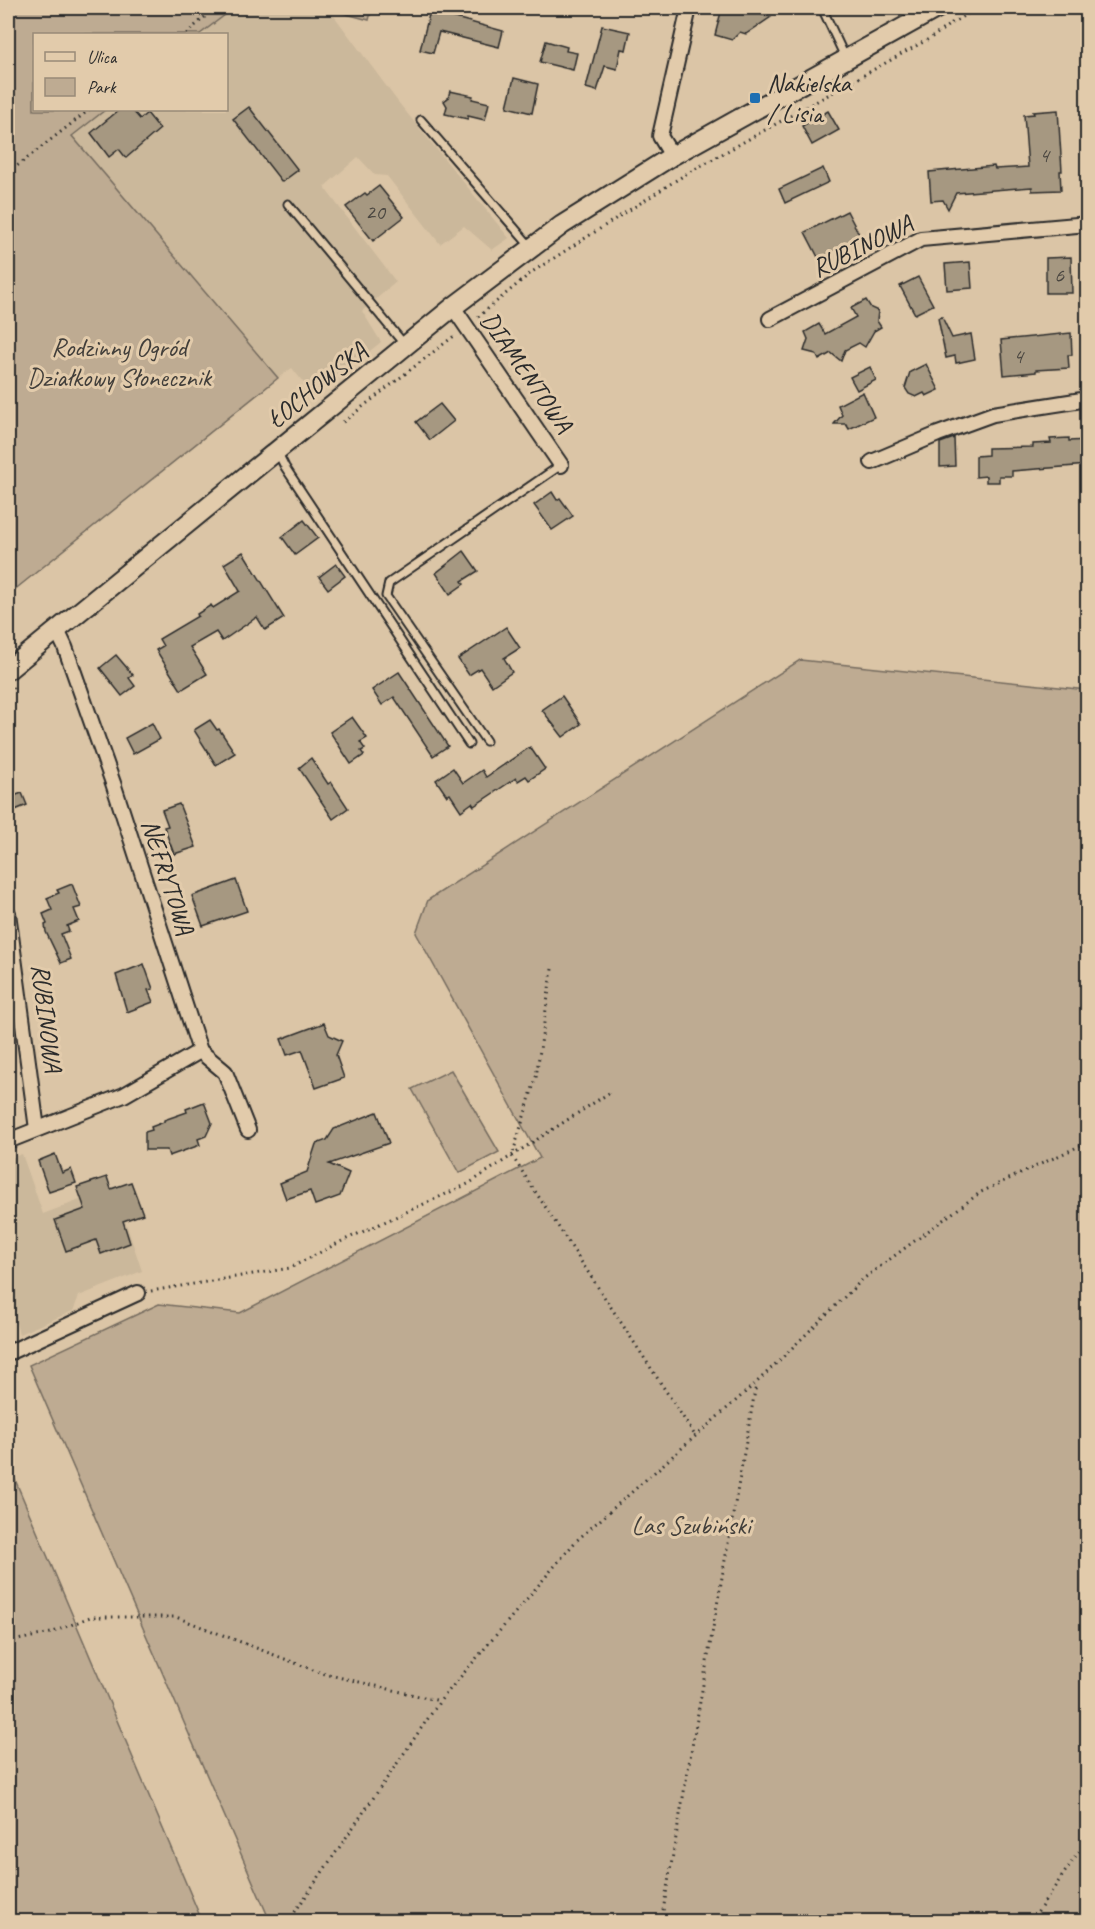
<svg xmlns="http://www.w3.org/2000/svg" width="1095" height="1929" viewBox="0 0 1095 1929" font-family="Caveat,sans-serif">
	<rect width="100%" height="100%" fill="#dbc5a6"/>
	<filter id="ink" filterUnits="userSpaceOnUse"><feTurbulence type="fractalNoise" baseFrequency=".0167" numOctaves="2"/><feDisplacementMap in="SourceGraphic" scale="12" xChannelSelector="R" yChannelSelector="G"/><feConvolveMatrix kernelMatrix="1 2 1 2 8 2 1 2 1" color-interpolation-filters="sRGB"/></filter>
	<g filter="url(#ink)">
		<g fill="#cbb89b">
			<path d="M 234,8 L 329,9 L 398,102 L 509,238 L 492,250 L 464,226 L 440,244 L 387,176 L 375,175 L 358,157 L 324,187 L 396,282 L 362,311 L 381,342 L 314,396 L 292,368 L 278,378 L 72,136 L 105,110 L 226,110 L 226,34 L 200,34 Z"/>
			<path d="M 22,1154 L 43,1214 L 114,1187 L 142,1271 L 79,1296 L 73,1311 L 19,1334 L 8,1293 L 8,1159 Z"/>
		</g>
		<g fill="#beab92" stroke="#746b5e" stroke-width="1.5">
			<path d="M 8,8 L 234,8 L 200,34 L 34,34 L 34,110 L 105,110 L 72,136 L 278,378 L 8,595 Z"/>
			<path d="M 324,8 L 372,8 L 369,20 Z"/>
			<path d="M 800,660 L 1087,690 L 1087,1921 L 270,1921 L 29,1365 L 159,1304 L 240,1313 L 540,1158 L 416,933 L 428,900 Z"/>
			<path d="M 451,1070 L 499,1152 L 459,1173 L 412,1089 Z"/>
			<path d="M 8,1463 L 202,1921 L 8,1921 Z"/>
		</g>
		<g fill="#a69881" stroke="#2b2b2b" stroke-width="1.5">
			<path d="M 722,8 L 737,8 L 771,17 L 746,34 L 740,32 L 732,40 L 715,35 Z"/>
			<path d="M 430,11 L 503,31 L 499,47 L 439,32 L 433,53 L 420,50 Z"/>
			<path d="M 602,26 L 630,32 L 626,50 L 621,49 L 617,69 L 605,66 L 597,91 L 586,88 Z"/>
			<path d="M 546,41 L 567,47 L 566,51 L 577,53 L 573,70 L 540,62 Z"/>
			<path d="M 514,78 L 538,84 L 532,113 L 507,107 Z"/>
			<path d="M 450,91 L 473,96 L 472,99 L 489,103 L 485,120 L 468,116 L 468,119 L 445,114 L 447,106 L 444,101 L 448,98 Z"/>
			<path d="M 249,107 L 298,170 L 282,182 L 233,119 Z"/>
			<path d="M 119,110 L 132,110 L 140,119 L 147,113 L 160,129 L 126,158 L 119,149 L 109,157 L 91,133 Z"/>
			<path d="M 1058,110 L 1062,171 L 1060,171 L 1061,190 L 1032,191 L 1032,187 L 956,193 L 948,209 L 943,200 L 931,201 L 929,172 L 994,166 L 995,169 L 1028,167 L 1024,115 L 1034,114 L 1033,112 Z"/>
			<path d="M 828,111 L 839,130 L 812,145 L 802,126 Z"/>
			<path d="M 823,168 L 829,182 L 785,203 L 779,189 Z"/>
			<path d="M 379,186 L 404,217 L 373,241 L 346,207 L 365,193 L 367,195 Z"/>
			<path d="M 847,211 L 861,238 L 819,259 L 805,232 Z"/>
			<path d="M 1071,257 L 1072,293 L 1046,293 L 1046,258 Z"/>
			<path d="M 970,262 L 972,288 L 947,290 L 945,264 Z"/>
			<path d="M 918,277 L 933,305 L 915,314 L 900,286 Z"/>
			<path d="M 866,300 L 871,308 L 878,311 L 877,321 L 881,327 L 874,331 L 865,347 L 859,343 L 845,350 L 841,361 L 831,353 L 819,360 L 816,354 L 804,351 L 808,339 L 805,332 L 819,324 L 825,334 L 856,317 L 851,308 Z"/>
			<path d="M 942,317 L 952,338 L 971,334 L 975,359 L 956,363 L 955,356 L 946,358 L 938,318 Z"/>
			<path d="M 1071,333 L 1072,355 L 1068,355 L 1069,368 L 1036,370 L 1036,372 L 1004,375 L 1001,340 Z"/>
			<path d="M 926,364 L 939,390 L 926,396 L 924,393 L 916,397 L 909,394 L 905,388 L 910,372 Z"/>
			<path d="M 870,367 L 876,380 L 857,390 L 850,377 Z"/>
			<path d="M 863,392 L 874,417 L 849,429 L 846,424 L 834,424 L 842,415 L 838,405 Z"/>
			<path d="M 440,404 L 454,421 L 430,440 L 416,422 Z"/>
			<path d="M 954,438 L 955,466 L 940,467 L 940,443 Z"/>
			<path d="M 1069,438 L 1069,441 L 1088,440 L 1088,465 L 1012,471 L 1012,476 L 999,476 L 999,482 L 986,482 L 986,476 L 976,477 L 976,456 L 988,455 L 988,448 L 1033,447 L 1033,444 L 1051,443 L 1050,439 Z"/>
			<path d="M 552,492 L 557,500 L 560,498 L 573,516 L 552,530 L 534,505 Z"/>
			<path d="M 304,520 L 318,538 L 295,555 L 282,537 Z"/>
			<path d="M 464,551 L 478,571 L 462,581 L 464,584 L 450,594 L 436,573 Z"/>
			<path d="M 243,552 L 284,618 L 265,630 L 257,617 L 222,641 L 216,632 L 190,647 L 207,674 L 181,690 L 156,650 L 163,646 L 159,639 L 198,616 L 197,614 L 211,605 L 213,608 L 240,591 L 224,564 Z"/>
			<path d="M 336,564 L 345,576 L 328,589 L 319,577 Z"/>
			<path d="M 506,627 L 520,648 L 504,658 L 512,672 L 492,686 L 480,668 L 469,675 L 458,659 Z"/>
			<path d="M 116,655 L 133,675 L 129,678 L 135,686 L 122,696 L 100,668 Z"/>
			<path d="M 399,672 L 448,746 L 433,756 L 394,697 L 382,705 L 372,690 Z"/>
			<path d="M 562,696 L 581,724 L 563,737 L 542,710 Z"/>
			<path d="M 352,717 L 367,738 L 360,742 L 365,749 L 361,751 L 364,755 L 351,764 L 330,732 Z"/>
			<path d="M 210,720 L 217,730 L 219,729 L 235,753 L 216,765 L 194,730 Z"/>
			<path d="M 152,723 L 160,739 L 133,754 L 125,738 Z"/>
			<path d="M 530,747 L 545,769 L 529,780 L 526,776 L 518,781 L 516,778 L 474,806 L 472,803 L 461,811 L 450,794 L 447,796 L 436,780 L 453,768 L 463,783 L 482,770 L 486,777 Z"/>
			<path d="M 311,758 L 328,784 L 331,782 L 348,808 L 333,819 L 299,768 Z"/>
			<path d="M 22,793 L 27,805 L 8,813 L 8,798 Z"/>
			<path d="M 179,804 L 196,847 L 174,854 L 164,827 L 168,826 L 162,810 Z"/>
			<path d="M 236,880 L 247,911 L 203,926 L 192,896 Z"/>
			<path d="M 72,884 L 81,907 L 74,909 L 79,921 L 67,926 L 69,931 L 61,934 L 71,959 L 61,963 L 46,932 L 45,925 L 47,924 L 43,914 L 52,910 L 47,898 L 59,893 L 57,890 Z"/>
			<path d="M 144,964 L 153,989 L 148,990 L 153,1002 L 127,1012 L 116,975 Z"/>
			<path d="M 324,1023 L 329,1035 L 342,1041 L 336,1055 L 344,1078 L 316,1088 L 302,1050 L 287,1055 L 281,1039 Z"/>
			<path d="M 204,1102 L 212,1123 L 206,1136 L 198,1139 L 200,1145 L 169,1156 L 167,1150 L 145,1150 L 145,1132 L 152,1130 L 151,1127 L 164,1122 L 164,1120 L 187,1112 L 186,1109 Z"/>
			<path d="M 377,1112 L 389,1143 L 329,1164 L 349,1173 L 340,1196 L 315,1205 L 310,1191 L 286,1199 L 280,1183 L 307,1172 L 316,1144 L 327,1140 L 334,1129 Z"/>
			<path d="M 55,1154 L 62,1173 L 71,1169 L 76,1183 L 49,1192 L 38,1161 Z"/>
			<path d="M 107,1177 L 111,1189 L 131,1182 L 143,1214 L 123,1221 L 130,1243 L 101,1254 L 96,1240 L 66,1251 L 55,1220 L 85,1209 L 77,1187 Z"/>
		</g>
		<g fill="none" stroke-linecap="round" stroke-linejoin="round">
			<defs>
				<g id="service">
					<path d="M 822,8 L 845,57"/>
					<path d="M 421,120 L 530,246"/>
					<path d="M 288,204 L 404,344"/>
					<path d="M 277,451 L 285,467 L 469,744"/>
					<path d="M 486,741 L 386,596 L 389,583 L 561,465"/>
				</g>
				<g id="minor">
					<path d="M 672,156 L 660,136 L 689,8"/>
					<path d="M 453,307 L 561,465"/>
					<path d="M 770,319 L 921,239 L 1088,224"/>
					<path d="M 872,462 L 938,434 L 993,414 L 1088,399"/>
					<path d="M 57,630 L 65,647 L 113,783 L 200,1051 L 225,1072 L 248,1130"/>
					<path d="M 8,913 L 37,1129"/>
					<path d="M 8,1141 L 124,1095 L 200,1051"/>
					<path d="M 8,1353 L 138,1293"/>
				</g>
				<path id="secondary" d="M 8,670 L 453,307 L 562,225 L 672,156 L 938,8"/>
			</defs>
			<use href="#service" stroke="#2b2b2b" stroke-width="11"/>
			<use href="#minor" stroke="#2b2b2b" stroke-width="18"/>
			<use href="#secondary" stroke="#2b2b2b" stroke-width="22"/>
			<g stroke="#2b2b2b" stroke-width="3" stroke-dasharray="1.5 4.5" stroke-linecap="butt">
				<path d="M 186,34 L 215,8"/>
				<path d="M 8,173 L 89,110"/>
				<path d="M 478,317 L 532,272 L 686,174 L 934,36 L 953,22 L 978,8"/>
				<path d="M 343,422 L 454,336"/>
				<path d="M 8,692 L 16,686"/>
				<path d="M 552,969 L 536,1077 L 512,1156 L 696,1437"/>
				<path d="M 151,1291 L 290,1268 L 340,1242 L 468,1184 L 609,1093"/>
				<path d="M 8,1642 L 51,1633 L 90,1617 L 176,1617 L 321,1673 L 440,1701"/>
				<path d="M 288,1922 L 440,1701 L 576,1541 L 756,1383 L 863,1279 L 981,1192 L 1088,1142"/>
				<path d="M 661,1922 L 756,1385"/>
				<path d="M 1031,1922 L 1088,1838"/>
			</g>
			<use href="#service" stroke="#e2cbab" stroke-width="7"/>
			<use href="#minor" stroke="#e2cbab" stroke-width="14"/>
			<use href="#secondary" stroke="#e2cbab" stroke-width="18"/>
		</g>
	</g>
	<rect fill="#1f6fb2" stroke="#e2cbab" stroke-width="2" x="749" y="92" width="12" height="12" rx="3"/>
	<g text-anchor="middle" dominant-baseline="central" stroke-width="6" stroke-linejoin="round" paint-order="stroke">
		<g font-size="22" fill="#4a4640">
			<text x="1044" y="155">4</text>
			<text x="375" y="212">20</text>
			<text x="1059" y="275">6</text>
			<text x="1018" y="356">4</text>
		</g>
		<g font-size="26" fill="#2b2b2b" stroke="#e2cbab" text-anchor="start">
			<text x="767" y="83">Nakielska<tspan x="767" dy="30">/ Lisia</tspan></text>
		</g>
		<g font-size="26" fill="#2b2b2b" stroke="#e2cbab">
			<text transform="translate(862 246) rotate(-26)">RUBINOWA</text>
			<text transform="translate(527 372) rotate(55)">DIAMENTOWA</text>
			<text transform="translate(317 385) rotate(-39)">ŁOCHOWSKA</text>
			<text transform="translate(168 877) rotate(72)">NEFRYTOWA</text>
			<text transform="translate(47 1018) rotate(83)">RUBINOWA</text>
		</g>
		<g font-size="26" fill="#413e3a" stroke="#e2cbab">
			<text x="119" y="347">Rodzinny Ogród<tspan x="119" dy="30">Działkowy Słonecznik</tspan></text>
			<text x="691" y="1525">Las Szubiński</text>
		</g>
	</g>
	<rect width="1095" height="1929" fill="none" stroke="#e2cbab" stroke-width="30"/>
	<rect x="15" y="15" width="1065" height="1899" fill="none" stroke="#2b2b2b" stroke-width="2" filter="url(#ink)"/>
	<rect x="33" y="33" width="195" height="78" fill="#e2cbab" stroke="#998b78" stroke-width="1.5"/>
	<rect x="45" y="52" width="30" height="9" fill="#e2cbab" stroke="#998b78" stroke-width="1.5"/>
	<text x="87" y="63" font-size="18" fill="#2b2b2b">Ulica</text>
	<rect x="45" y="78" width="30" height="18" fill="#beab92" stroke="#998b78" stroke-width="1.5"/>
	<text x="87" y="93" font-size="18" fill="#2b2b2b">Park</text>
</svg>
